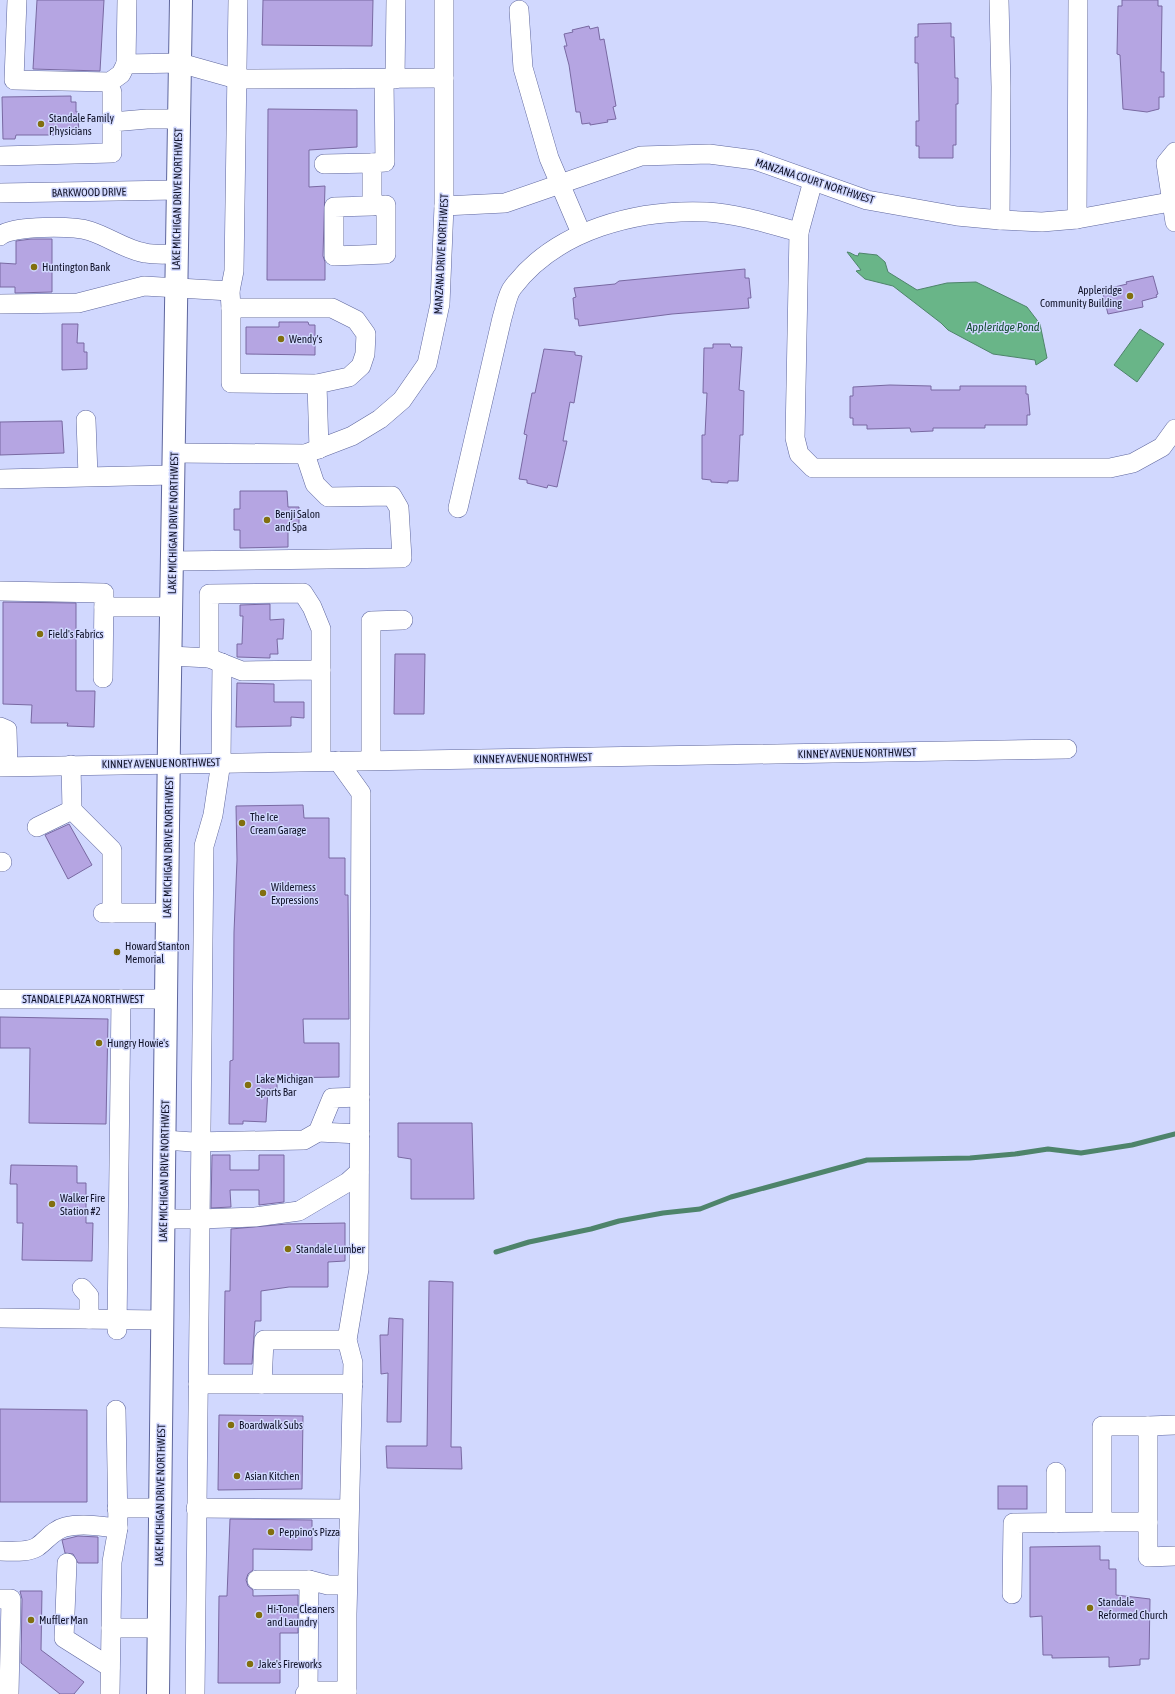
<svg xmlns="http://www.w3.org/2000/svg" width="1175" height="1694" viewBox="0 0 1175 1694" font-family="'Asap Condensed',sans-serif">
	<rect width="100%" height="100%" fill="#d1d8fe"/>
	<g fill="#69b588" stroke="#4e846b">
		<path d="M 847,252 C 851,252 854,256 858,256 L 859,253 L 877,255 L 885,262 L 888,272 L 917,290 L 947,283 L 976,282 L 1027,307 L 1040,324 L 1047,358 L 1036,365 L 1035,360 L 993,354 L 948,330 L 941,323 L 893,286 L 865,279 L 856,271 L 861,270 Z"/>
		<path d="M 1140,329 L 1164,344 L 1137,382 L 1114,365 Z"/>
	</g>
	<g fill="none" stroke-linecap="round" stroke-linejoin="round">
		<path stroke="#4e846b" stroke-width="5" d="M 496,1252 L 529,1242 L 591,1229 L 619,1221 L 663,1213 L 700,1209 L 731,1197 L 867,1160 L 970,1158 L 1015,1154 L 1048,1149 L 1081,1153 L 1132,1145 L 1175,1134"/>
	</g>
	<g fill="#b5a5e2" stroke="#7969a2">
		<path d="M 37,0 L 104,0 L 100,71 L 33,69 Z"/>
		<path d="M 263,0 L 373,0 L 372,46 L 262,45 Z"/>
		<path d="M 1122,0 L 1158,0 L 1158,6 L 1162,6 L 1161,72 L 1164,72 L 1164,97 L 1159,97 L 1159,109 L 1147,112 L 1123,109 L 1120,55 L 1117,54 L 1118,6 L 1122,6 Z"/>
		<path d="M 951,23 L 951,37 L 954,37 L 955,78 L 958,78 L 958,104 L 956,104 L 956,145 L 953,145 L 953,158 L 919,158 L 919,146 L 916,146 L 916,121 L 919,121 L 918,63 L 915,63 L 915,37 L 918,37 L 918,24 Z"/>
		<path d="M 589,26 L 590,29 L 598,27 L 600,40 L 604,39 L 616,106 L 613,107 L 616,119 L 607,120 L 608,122 L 590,125 L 590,123 L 582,124 L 580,112 L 576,112 L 569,65 L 564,46 L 567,46 L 564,34 L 573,32 L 572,30 Z"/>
		<path d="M 71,96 L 71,102 L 76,102 L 76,112 L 78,112 L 79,135 L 16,135 L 15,139 L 3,139 L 2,97 Z"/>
		<path d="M 268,109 L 357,110 L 357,147 L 309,150 L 309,187 L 325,186 L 323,256 L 325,262 L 325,280 L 267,280 Z"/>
		<path d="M 31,239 L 52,239 L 52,292 L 15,293 L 15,287 L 0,287 L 0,263 L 16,264 L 16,241 Z"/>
		<path d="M 745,269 L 745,278 L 749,278 L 751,298 L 748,298 L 749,308 L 672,314 L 579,326 L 578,319 L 575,319 L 573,298 L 576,297 L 574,288 L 615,284 L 619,281 Z"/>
		<path d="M 1153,276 L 1158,294 L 1156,295 L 1157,297 L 1142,301 L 1143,307 L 1108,314 L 1102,290 L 1127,284 L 1126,282 Z"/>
		<path d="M 279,322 L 308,322 L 309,325 L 315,325 L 315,355 L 246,354 L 246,327 L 279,327 Z"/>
		<path d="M 62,324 L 78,324 L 77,343 L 84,343 L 84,352 L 87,352 L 87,369 L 62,370 Z"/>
		<path d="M 713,344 L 730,344 L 731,347 L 742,347 L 739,390 L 744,391 L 743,435 L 740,435 L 738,481 L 728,481 L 728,483 L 711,482 L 711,480 L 702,479 L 702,435 L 705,435 L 707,393 L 703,393 L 704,348 L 713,348 Z"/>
		<path d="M 544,349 L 575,352 L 575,355 L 582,356 L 574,403 L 570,402 L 563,441 L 567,441 L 557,487 L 548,485 L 547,488 L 527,483 L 527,480 L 519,479 L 527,435 L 524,434 L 532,393 L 535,393 Z"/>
		<path d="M 890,385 L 931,386 L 931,390 L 960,390 L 960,386 L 1026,386 L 1026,394 L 1028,394 L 1030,415 L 1027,415 L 1027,425 L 985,425 L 985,428 L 933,428 L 933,431 L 911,432 L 910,428 L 867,429 L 867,425 L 853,425 L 853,418 L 850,418 L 850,396 L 853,396 L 853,387 Z"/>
		<path d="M 62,421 L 64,453 L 0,455 L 0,422 Z"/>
		<path d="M 240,491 L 287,491 L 288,507 L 299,507 L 299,530 L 288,531 L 288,547 L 240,548 L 240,530 L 234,530 L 234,509 L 240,509 Z"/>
		<path d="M 3,602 L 76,603 L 76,691 L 95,691 L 94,727 L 67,726 L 68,723 L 31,723 L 32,705 L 3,704 Z"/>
		<path d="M 270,604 L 270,620 L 284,619 L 283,639 L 277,639 L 278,654 L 270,654 L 270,658 L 237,657 L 237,644 L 242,644 L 243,616 L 240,616 L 240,605 Z"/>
		<path d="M 395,654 L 425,654 L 424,714 L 394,714 Z"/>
		<path d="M 237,683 L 274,684 L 274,702 L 304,702 L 304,718 L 291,717 L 291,726 L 236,727 Z"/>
		<path d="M 303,805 L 304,818 L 329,818 L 329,858 L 345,858 L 345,895 L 348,895 L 349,1019 L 303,1019 L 304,1043 L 339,1043 L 339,1077 L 277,1078 L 277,1089 L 268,1089 L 266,1122 L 243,1121 L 243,1124 L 229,1124 L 230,1061 L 233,1060 L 234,932 L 237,860 L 236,806 Z"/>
		<path d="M 69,824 L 92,865 L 68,879 L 45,835 Z"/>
		<path d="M 0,1017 L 108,1019 L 106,1124 L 29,1123 L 30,1048 L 0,1048 Z"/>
		<path d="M 398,1123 L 472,1123 L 474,1199 L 411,1199 L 411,1159 L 398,1157 Z"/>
		<path d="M 212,1155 L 230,1155 L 230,1170 L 259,1170 L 259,1155 L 284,1155 L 284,1202 L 259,1205 L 259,1190 L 230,1190 L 231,1207 L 211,1208 Z"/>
		<path d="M 11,1165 L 77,1166 L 77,1183 L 86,1183 L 86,1223 L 93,1223 L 92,1261 L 22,1260 L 23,1223 L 17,1223 L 17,1184 L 10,1184 Z"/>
		<path d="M 345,1223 L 345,1261 L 328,1262 L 328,1287 L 289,1287 L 261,1291 L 261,1321 L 255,1321 L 252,1364 L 224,1364 L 225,1291 L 230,1291 L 231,1229 L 287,1224 Z"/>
		<path d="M 429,1281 L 453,1282 L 451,1447 L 461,1447 L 462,1469 L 387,1468 L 386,1446 L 427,1446 Z"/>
		<path d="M 389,1318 L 403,1319 L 401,1422 L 387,1422 L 388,1373 L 381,1374 L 380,1335 L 388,1335 Z"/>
		<path d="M 0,1409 L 87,1410 L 87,1502 L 0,1502 Z"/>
		<path d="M 219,1415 L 303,1416 L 302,1489 L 218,1490 Z"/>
		<rect x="998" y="1486" width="29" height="23"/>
		<path d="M 230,1519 L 312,1520 L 312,1550 L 253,1549 L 253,1570 L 248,1574 L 246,1580 L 248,1586 L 253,1590 L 253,1596 L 298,1595 L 298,1633 L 280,1633 L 280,1683 L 218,1683 L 219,1596 L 227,1596 Z"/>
		<path d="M 78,1536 L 98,1537 L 98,1563 L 78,1563 L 73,1554 L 65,1553 L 62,1540 Z"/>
		<path d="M 1100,1546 L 1100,1560 L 1109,1560 L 1109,1569 L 1116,1569 L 1116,1595 L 1150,1599 L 1149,1659 L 1140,1659 L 1140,1665 L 1109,1667 L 1109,1657 L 1052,1658 L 1052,1655 L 1043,1655 L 1042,1616 L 1030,1617 L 1030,1547 Z"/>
		<path d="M 20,1591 L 42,1591 L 41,1650 L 84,1682 L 74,1694 L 60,1694 L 21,1663 L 22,1599 Z"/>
	</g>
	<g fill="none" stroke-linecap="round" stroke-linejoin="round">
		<defs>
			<g id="minor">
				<path d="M 17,0 L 14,80 L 110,82 L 121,74 L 126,64 L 180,63 L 237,79 L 444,78"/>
				<path d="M 238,0 L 234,271 L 230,291 L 231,308 L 332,308 L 356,320 L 366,334 L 365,354 L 361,366 L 349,377 L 317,384 L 319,449"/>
				<path d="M 999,0 L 1001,87 L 1000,220"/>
				<path d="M 519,10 L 523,68 L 549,158 L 581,233"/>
				<path d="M 126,64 L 127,0"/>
				<path d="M 395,79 L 396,0"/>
				<path d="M 112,92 L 112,122"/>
				<path d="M 1175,152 L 1166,163 L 1175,222"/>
				<path d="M 0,156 L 112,153 L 112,122 L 147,119 L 179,119"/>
				<path d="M 324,164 L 372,163"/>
				<path d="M 813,181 L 799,232 L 795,438 L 799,454 L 813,468 L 1110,468 L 1133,463 L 1162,447 L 1175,429"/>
				<path d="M 0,193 L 177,190"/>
				<path d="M 372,206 L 334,207 L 334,256 L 386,254 L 386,205 L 372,206 L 372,163 L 385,162 L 384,79"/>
				<path d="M 444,206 L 505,203 L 641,156 L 709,154 L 755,160 L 867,200 L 957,216 L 1000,220 L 1042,222 L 1077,219 L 1175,201"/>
				<path d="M 1077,219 L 1078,0"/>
				<path d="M 0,236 C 12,225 74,226 90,231 C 109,237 126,250 145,253 C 155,255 166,254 176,254"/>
				<path d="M 0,304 L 78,303 L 144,286 L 230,291"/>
				<path d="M 231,308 L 231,383 L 317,384"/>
				<path d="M 86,420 L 88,476"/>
				<path d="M 173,453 L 305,454 L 352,436 L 380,419 L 402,400 L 427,364 L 440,304 L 444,206 L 444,0"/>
				<path d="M 0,479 L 173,475"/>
				<path d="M 458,508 L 502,318 C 505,309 507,294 513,287 C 557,229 638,209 707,212 C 738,214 769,224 799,232"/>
				<path d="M 172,561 L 402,558 L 399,508 L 392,496 L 328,497 L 315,484 L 305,454"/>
				<path d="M 0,591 L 104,593 L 103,678"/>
				<path d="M 104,607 L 171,607"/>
				<path d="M 171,656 L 209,658 L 242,671 L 321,670 L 321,761"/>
				<path d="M 209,658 L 209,594 L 303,593 L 312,607 L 321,629 L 321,670"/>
				<path d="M 0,727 L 7,730 L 8,766"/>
				<path d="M 371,760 L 371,621 L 403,620"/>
				<path d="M 338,761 L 361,793 L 359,1269 L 347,1340 L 353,1363 L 347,1614 L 347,1694"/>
				<path d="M 71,765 L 72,810"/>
				<path d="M 0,767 L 1067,749"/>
				<path d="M 37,827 L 72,810 L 112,850 L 112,913"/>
				<path d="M 0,862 L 2,862"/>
				<path d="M 103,913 L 167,913"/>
				<path d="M 0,999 L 166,999"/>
				<path d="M 318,1132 L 360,1134"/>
				<path d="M 164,1140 L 193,1142 L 304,1140 L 318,1132 L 332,1098 L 360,1097"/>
				<path d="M 163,1219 L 200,1219 L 255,1217 L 299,1211 L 348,1182 L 359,1172"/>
				<path d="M 82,1288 L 89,1296 L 89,1319"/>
				<path d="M 0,1318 L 162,1320"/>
				<path d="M 117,1330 L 121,999"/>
				<path d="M 198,1384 L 353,1384"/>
				<path d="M 262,1384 L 264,1340 L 347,1340"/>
				<path d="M 1148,1426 L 1175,1425"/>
				<path d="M 117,1508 L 160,1508"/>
				<path d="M 196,1508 L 349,1509"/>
				<path d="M 1102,1522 L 1148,1522"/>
				<path d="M 1056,1523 L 1056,1472"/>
				<path d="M 0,1551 C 11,1551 27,1553 37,1547 C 46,1541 53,1530 65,1527 C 81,1523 101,1526 118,1528"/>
				<path d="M 67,1563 L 64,1638 L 110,1667"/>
				<path d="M 257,1580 L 309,1580"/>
				<path d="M 1012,1594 L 1013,1523 L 1102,1522 L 1102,1426 L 1148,1426 L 1148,1557 L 1175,1556"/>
				<path d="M 0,1599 L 11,1599 L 9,1694"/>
				<path d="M 111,1628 L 112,1562 L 118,1528 L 116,1410"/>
				<path d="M 308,1691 L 347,1691"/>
				<path d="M 110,1694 L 111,1628 L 159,1628"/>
				<path d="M 195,1694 L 204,846 L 213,815 L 221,762 L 222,663"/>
				<path d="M 305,1694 L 308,1691 L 309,1580 L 328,1585 L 347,1585"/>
			</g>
			<path id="highway" d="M 158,1694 L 169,739 L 181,0"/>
		</defs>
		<use href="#minor" stroke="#5e669d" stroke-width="20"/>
		<use href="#highway" stroke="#5e669d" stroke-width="24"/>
		<use href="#minor" stroke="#fff" stroke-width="19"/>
		<use href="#highway" stroke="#fff" stroke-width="22"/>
	</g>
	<g fill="#826f0e" stroke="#d1d8fe" stroke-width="1.5">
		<circle cx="41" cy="124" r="4"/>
		<circle cx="34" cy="267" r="4"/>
		<circle cx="1130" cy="296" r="4"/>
		<circle cx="281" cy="339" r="4"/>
		<circle cx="267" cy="520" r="4"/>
		<circle cx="40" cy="634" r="4"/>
		<circle cx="242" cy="823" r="4"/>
		<circle cx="263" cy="893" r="4"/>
		<circle cx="117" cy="952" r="4"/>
		<circle cx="99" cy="1043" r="4"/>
		<circle cx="248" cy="1085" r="4"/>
		<circle cx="52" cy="1204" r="4"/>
		<circle cx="288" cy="1249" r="4"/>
		<circle cx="231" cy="1425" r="4"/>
		<circle cx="237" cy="1476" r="4"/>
		<circle cx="271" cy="1532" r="4"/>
		<circle cx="1090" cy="1608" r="4"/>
		<circle cx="259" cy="1615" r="4"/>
		<circle cx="31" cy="1620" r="4"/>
		<circle cx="250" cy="1664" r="4"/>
	</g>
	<g text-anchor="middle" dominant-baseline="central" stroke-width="3" stroke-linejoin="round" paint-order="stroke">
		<g font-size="11" fill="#101228" stroke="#d1d8fe" text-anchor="start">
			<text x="49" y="118">Standale Family<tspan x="49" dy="13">Physicians</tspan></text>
			<text x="42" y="267">Huntington Bank</text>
			<text x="1122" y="290" text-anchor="end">Appleridge<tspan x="1122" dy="13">Community Building</tspan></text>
			<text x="289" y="339">Wendy's</text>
			<text x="275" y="514">Benji Salon<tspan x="275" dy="13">and Spa</tspan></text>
			<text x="48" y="634">Field's Fabrics</text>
			<text x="250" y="817">The Ice<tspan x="250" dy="13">Cream Garage</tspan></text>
			<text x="271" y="887">Wilderness<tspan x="271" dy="13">Expressions</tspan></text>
			<text x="125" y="946">Howard Stanton<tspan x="125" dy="13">Memorial</tspan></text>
			<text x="107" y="1043">Hungry Howie's</text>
			<text x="256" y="1079">Lake Michigan<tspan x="256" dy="13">Sports Bar</tspan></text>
			<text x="60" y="1198">Walker Fire<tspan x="60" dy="13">Station #2</tspan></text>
			<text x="296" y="1249">Standale Lumber</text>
			<text x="239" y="1425">Boardwalk Subs</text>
			<text x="245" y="1476">Asian Kitchen</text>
			<text x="279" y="1532">Peppino's Pizza</text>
			<text x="1098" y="1602">Standale<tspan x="1098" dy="13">Reformed Church</tspan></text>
			<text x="267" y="1609">Hi-Tone Cleaners<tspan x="267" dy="13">and Laundry</tspan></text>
			<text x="39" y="1620">Muffler Man</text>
			<text x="258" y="1664">Jake's Fireworks</text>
		</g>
		<g font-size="11" fill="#101228" stroke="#d1d8fe">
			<text transform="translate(815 181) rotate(18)">MANZANA COURT NORTHWEST</text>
			<text transform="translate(89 192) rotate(-1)">BARKWOOD DRIVE</text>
			<text transform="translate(177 199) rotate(-89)">LAKE MICHIGAN DRIVE NORTHWEST</text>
			<text transform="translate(441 254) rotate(-87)">MANZANA DRIVE NORTHWEST</text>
			<text transform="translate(173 523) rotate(-89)">LAKE MICHIGAN DRIVE NORTHWEST</text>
			<text transform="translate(857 753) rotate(-1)">KINNEY AVENUE NORTHWEST</text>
			<text transform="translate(533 758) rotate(-1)">KINNEY AVENUE NORTHWEST</text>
			<text transform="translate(161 763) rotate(-1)">KINNEY AVENUE NORTHWEST</text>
			<text transform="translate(168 847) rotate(-89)">LAKE MICHIGAN DRIVE NORTHWEST</text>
			<text x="83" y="999">STANDALE PLAZA NORTHWEST</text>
			<text transform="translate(164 1171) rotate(-89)">LAKE MICHIGAN DRIVE NORTHWEST</text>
			<text transform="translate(160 1495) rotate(-89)">LAKE MICHIGAN DRIVE NORTHWEST</text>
		</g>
		<g font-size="12" font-style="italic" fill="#134e30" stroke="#d1d8fe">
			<text x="1003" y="327">Appleridge Pond</text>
		</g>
	</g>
</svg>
